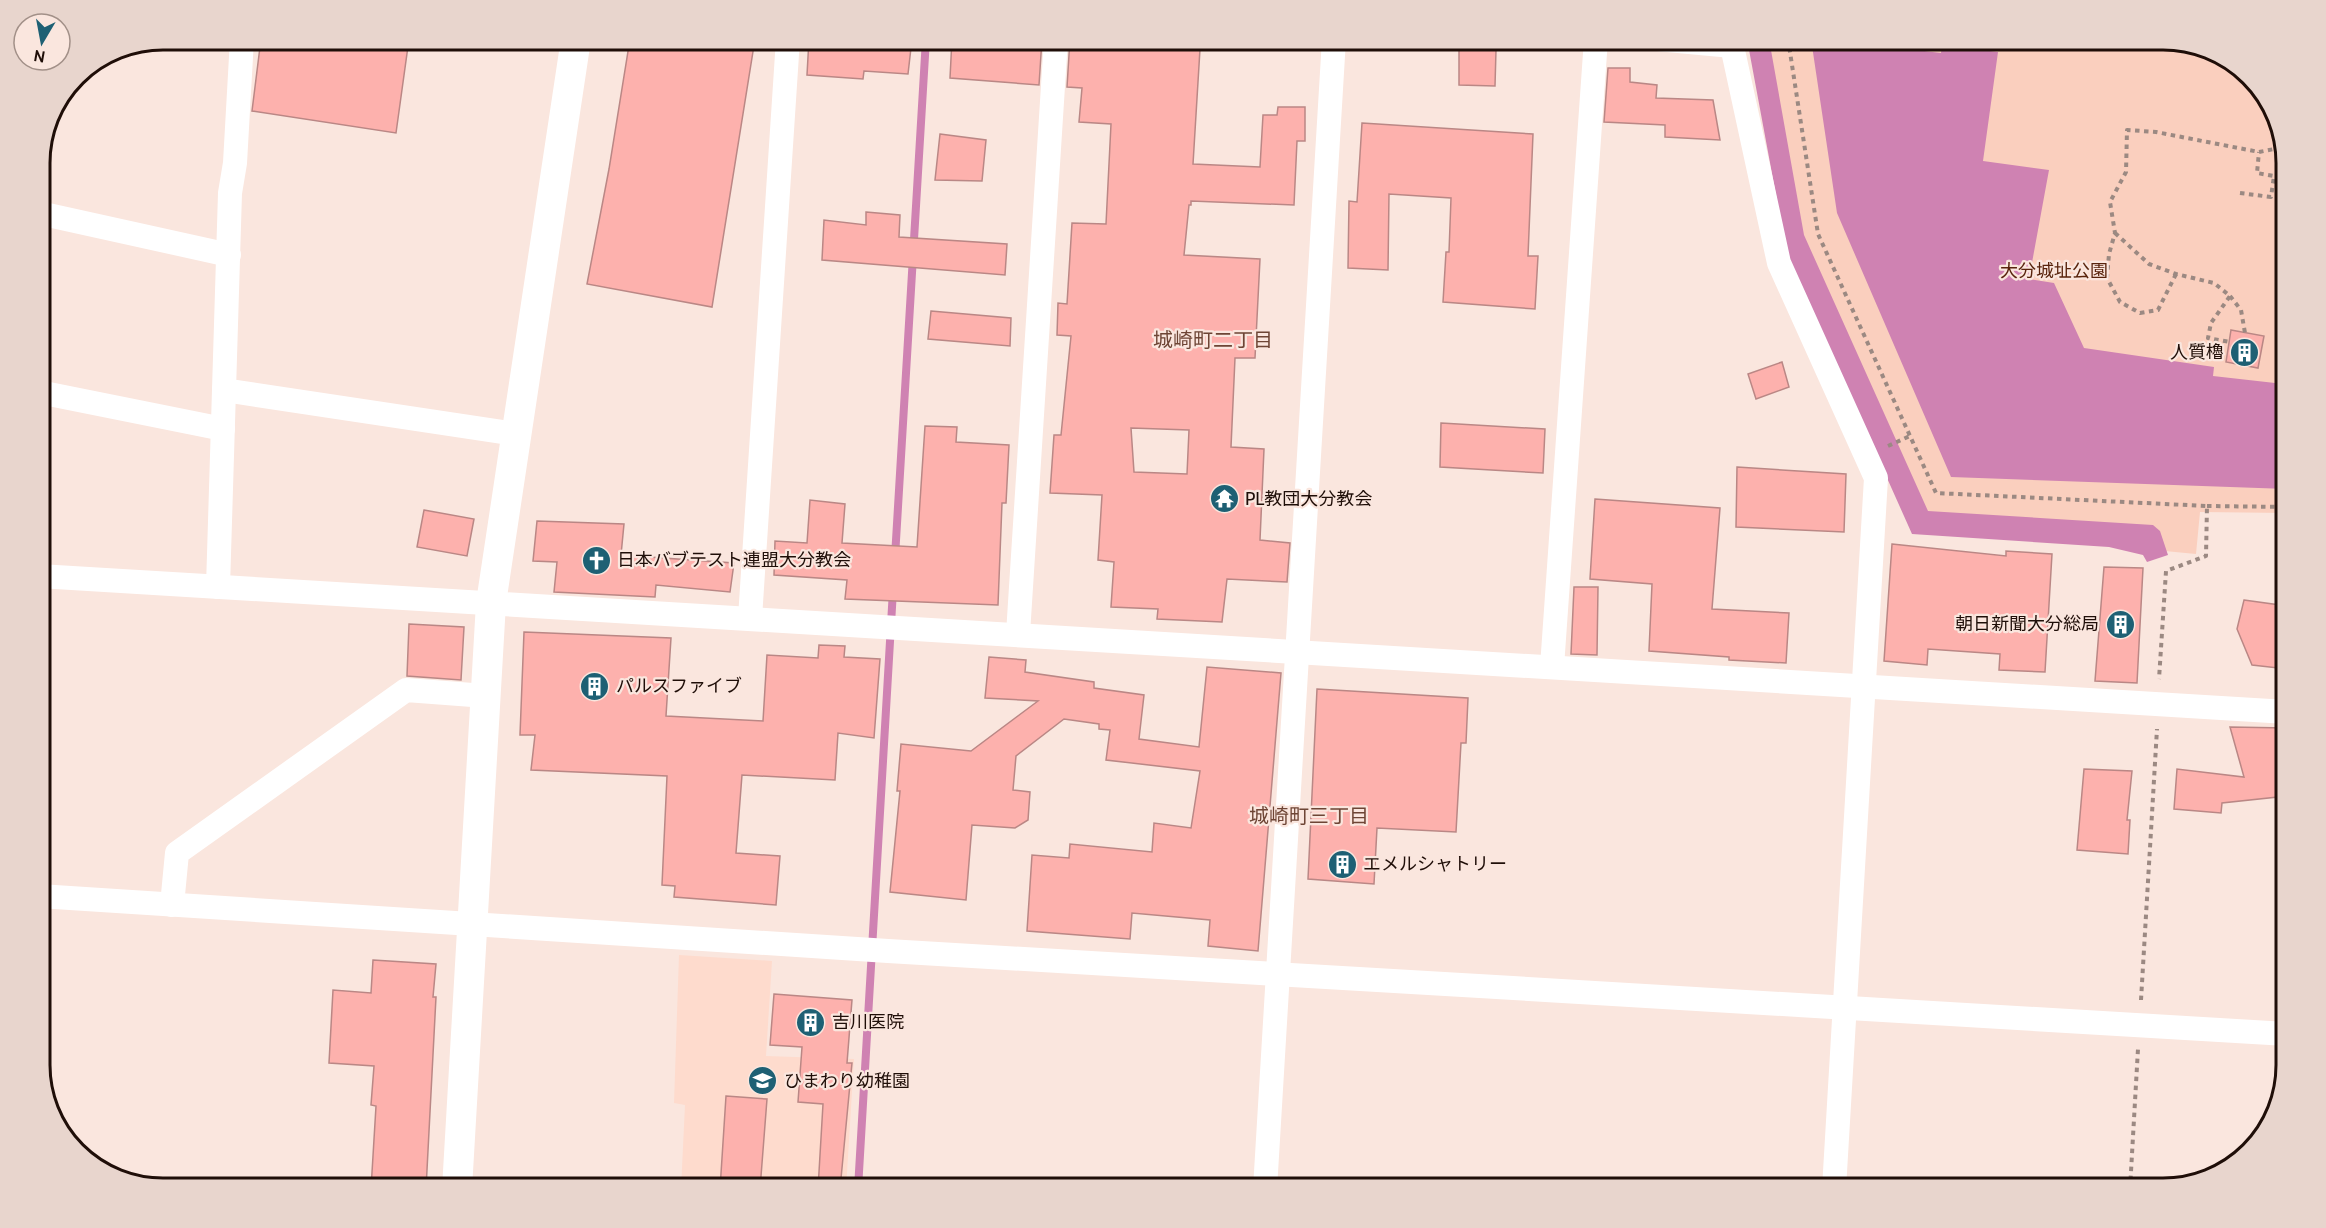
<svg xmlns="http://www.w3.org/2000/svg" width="2326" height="1228" viewBox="0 0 2326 1228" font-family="Cabin,'Noto Sans JP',sans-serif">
	<rect width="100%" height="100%" fill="#fae6de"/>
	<path fill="#fedbcd" d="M 679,955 L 772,961 L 766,1056 L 854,1059 L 846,1189 L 681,1189 L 685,1105 L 674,1103 Z"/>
	<path fill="#facfbe" d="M 1756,39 L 2164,39 L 2218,52 L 2266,94 L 2287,155 L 2287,513 L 2200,512 L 2196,554 L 1917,527 L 1786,246 Z"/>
	<g fill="#cf82b2">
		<path d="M 1747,39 L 1769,39 L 1804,235 L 1928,511 L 2153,525 L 2160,531 L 2168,555 L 2147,562 L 2143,555 L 2109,547 L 1912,534 L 1787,254 Z"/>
		<path d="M 1811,39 L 1875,39 L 1875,45 L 1941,53 L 1942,45 L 1998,52 L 1983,161 L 2049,170 L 2029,279 L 2054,283 L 2084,348 L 2214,367 L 2213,376 L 2275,383 L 2287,300 L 2287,489 L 1951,477 L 1837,213 Z"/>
	</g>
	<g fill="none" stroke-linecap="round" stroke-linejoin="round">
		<g stroke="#cf82b2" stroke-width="8">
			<path d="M 895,557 L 926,39"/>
			<path d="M 858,1189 L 893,590"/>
		</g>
	</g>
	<g fill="#fdb1ad" stroke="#ba8785" stroke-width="1.5" fill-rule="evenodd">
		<path d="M 261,39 L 409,39 L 396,133 L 252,111 Z"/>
		<path d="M 630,39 L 755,39 L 712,307 L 587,284 L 609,169 Z"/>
		<path d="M 809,39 L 912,39 L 908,74 L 864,71 L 863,79 L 807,75 Z"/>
		<path d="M 952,39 L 1042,39 L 1039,85 L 950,78 Z"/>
		<path d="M 1070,39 L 1151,42 L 1150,47 L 1200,49 L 1193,164 L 1260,167 L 1263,115 L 1277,115 L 1278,107 L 1305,107 L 1305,141 L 1297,141 L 1294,205 L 1191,201 L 1191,205 L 1189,205 L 1184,255 L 1260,259 L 1255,358 L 1235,358 L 1231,447 L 1264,449 L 1260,540 L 1290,543 L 1287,582 L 1227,579 L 1222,622 L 1157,619 L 1158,609 L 1111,607 L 1114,562 L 1098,560 L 1102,495 L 1050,493 L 1054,435 L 1061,435 L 1071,336 L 1057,335 L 1058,303 L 1067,304 L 1072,223 L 1106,224 L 1111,124 L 1079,122 L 1082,88 L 1067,87 ZM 1131,428 L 1189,430 L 1187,474 L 1134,472 Z"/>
		<path d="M 1459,49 L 1496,50 L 1495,86 L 1459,85 Z"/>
		<path d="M 1608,68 L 1630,68 L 1630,82 L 1657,85 L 1656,98 L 1713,100 L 1720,140 L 1665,137 L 1665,125 L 1604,122 Z"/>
		<path d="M 1362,123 L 1533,134 L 1528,256 L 1538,256 L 1535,309 L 1443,302 L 1446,252 L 1449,252 L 1451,198 L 1389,194 L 1388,270 L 1348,268 L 1349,201 L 1357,202 Z"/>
		<path d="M 940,134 L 986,140 L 982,181 L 935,180 Z"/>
		<path d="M 866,212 L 900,215 L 899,237 L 1007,244 L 1005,275 L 822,260 L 824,220 L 866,225 Z"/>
		<path d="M 931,311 L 1011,318 L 1010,346 L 928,339 Z"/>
		<path d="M 2231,330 L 2264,336 L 2258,368 L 2226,362 Z"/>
		<path d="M 1782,362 L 1789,387 L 1756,399 L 1748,374 Z"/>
		<path d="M 1441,423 L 1545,429 L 1543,473 L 1440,467 Z"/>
		<path d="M 925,426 L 957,427 L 956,442 L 1009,445 L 1006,503 L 1002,503 L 998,605 L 845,599 L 847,580 L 774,575 L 775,541 L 807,543 L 810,500 L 845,504 L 842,543 L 917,547 Z"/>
		<path d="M 1737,467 L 1846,474 L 1844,532 L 1736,527 Z"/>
		<path d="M 1595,499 L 1720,508 L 1712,609 L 1789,613 L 1786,663 L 1729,660 L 1729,657 L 1649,651 L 1652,584 L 1590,579 Z"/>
		<path d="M 424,510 L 474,519 L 467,556 L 417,547 Z"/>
		<path d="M 537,521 L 624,524 L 621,555 L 734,563 L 730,592 L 656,585 L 655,597 L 554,592 L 557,562 L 533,561 Z"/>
		<path d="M 1892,544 L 2006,556 L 2006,551 L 2052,554 L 2045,672 L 1999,670 L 2000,654 L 1928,649 L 1927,665 L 1884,661 Z"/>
		<path d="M 2104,567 L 2143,568 L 2137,683 L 2095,681 Z"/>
		<path d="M 1574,587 L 1598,587 L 1597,655 L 1571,654 Z"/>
		<path d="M 2244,600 L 2287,606 L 2287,669 L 2252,665 L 2237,629 Z"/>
		<path d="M 409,624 L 464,627 L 461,680 L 407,676 Z"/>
		<path d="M 524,632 L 671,638 L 666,716 L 763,721 L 767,655 L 818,658 L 819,645 L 845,646 L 844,657 L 880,659 L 874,738 L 838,733 L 835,780 L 742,775 L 736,853 L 780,856 L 776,905 L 674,897 L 675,886 L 662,885 L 667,776 L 531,770 L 535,735 L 520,735 Z"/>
		<path d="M 989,657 L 1026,660 L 1025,672 L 1094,682 L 1094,688 L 1144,695 L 1139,739 L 1199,747 L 1207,667 L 1281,673 L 1258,951 L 1208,946 L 1210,920 L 1132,913 L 1130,939 L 1027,931 L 1032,855 L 1069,858 L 1070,844 L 1152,852 L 1154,823 L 1191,828 L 1200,771 L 1106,760 L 1110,730 L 1099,729 L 1099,724 L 1064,719 L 1016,756 L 1013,790 L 1030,792 L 1028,820 L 1015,828 L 972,825 L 966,900 L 890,892 L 900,791 L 897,791 L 901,744 L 971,751 L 1038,701 L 985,698 Z"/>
		<path d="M 1317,689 L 1468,698 L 1466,743 L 1461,743 L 1456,832 L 1377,828 L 1374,884 L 1308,879 Z"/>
		<path d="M 2230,727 L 2287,728 L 2287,796 L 2222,803 L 2221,813 L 2174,809 L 2177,769 L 2244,777 Z"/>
		<path d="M 2084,769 L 2132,771 L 2127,820 L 2130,820 L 2128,854 L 2077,850 Z"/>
		<path d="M 373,960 L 436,964 L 433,997 L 436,997 L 426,1189 L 371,1189 L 376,1106 L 371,1105 L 374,1066 L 329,1063 L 333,990 L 371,993 Z"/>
		<path d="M 774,994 L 852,1000 L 847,1063 L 852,1063 L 840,1189 L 818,1189 L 823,1104 L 798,1102 L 802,1047 L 770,1045 Z"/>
		<path d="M 726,1096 L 767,1099 L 760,1189 L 720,1189 Z"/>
	</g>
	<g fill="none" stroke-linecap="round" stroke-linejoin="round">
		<g stroke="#9b8982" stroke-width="4" stroke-dasharray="4.5 4.5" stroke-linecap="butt">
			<path d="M 1788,39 L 1818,234 L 1936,493 L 2207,506 L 2206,556 L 2166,571 L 2159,679"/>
			<path d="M 1756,48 L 1789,45"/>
			<path d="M 2240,193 L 2271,197 L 2274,176 L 2257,173 L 2259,152"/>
			<path d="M 2115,233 L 2149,264 L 2176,274 L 2214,283 L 2230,296 L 2211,323 L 2208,338 L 2230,342"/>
			<path d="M 2176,274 L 2158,310 L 2140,313 L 2120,302 L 2107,278 L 2109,254 L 2115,233 L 2110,202 L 2126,172 L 2127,130 L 2156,132 L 2259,152 L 2284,147"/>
			<path d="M 2230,296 L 2241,310 L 2245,333"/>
			<path d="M 1888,446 L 1910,436"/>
			<path d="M 2207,506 L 2287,507"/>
			<path d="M 2141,1000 L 2157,729"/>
			<path d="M 2130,1189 L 2138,1049"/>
		</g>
		<g stroke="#fff" stroke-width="24">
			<path d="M 1657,39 L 1732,46 L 1779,263 L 1876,478 L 1834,1189"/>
			<path d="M 39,213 L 229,255"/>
			<path d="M 224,390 L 516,434"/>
			<path d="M 39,392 L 223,429"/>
			<path d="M 39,576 L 2287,712"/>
			<path d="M 218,587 L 230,193 L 235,163 L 242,39"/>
			<path d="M 750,618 L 788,39"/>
			<path d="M 1018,634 L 1056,39"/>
			<path d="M 1552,667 L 1596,39"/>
			<path d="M 39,896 L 888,951 L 2287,1034"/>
			<path d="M 172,905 L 177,853 L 406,690 L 486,696"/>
			<path d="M 1265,1189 L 1334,39"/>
		</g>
		<path stroke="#fff" stroke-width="30" d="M 457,1189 L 491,603 L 576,39"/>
	</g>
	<defs>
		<symbol id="building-disc" viewBox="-11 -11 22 22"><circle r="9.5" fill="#1e6074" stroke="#fae6de"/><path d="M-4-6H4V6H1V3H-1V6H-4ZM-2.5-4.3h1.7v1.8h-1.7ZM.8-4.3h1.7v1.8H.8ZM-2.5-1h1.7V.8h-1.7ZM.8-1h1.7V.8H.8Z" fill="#fff"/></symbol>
		<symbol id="temple-disc" viewBox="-11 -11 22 22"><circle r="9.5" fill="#1e6074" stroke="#fae6de"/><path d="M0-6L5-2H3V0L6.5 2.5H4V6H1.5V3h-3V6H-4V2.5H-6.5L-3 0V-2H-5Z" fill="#fff"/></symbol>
		<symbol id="church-disc" viewBox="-11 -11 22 22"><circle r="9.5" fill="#1e6074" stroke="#fae6de"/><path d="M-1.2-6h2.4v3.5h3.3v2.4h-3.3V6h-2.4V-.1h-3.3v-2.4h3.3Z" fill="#fff"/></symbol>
		<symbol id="school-disc" viewBox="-11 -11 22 22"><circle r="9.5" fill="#1e6074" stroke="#fae6de"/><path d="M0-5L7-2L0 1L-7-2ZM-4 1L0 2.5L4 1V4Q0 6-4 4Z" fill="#fff"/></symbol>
	</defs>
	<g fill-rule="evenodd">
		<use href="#building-disc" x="2228" y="336" width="33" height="33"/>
		<use href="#temple-disc" x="1208" y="482" width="33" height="33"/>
		<use href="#church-disc" x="580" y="544" width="33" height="33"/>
		<use href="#building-disc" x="2104" y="608" width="33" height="33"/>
		<use href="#building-disc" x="578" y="670" width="33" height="33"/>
		<use href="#building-disc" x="1326" y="848" width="33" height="33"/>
		<use href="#building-disc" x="794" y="1006" width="33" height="33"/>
		<use href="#school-disc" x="746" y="1064" width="33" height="33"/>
	</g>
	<g text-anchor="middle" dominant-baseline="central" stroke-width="4.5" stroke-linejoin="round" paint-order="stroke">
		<g font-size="18" fill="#58230c" stroke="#fae6de">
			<text x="2054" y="271">大分城址公園</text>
		</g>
		<g font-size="18" fill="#1f0e08" stroke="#fae6de" text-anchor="start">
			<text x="2224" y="352" text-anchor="end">人質櫓</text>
			<text x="1245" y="499">PL教団大分教会</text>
			<text x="617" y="560">日本バブテスト連盟大分教会</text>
			<text x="2099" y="624" text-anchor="end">朝日新聞大分総局</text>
			<text x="616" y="686">パルスファイブ</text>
			<text x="1363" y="864">エメルシャトリー</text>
			<text x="832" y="1022">吉川医院</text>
			<text x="784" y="1081">ひまわり幼稚園</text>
		</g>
		<g font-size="20" fill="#6e4535" stroke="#fae6de">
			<text x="1213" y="340">城崎町二丁目</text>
			<text x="1309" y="816">城崎町三丁目</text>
		</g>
	</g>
	<path d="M0 0H2326V1228H0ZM163 50H2163A113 113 0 0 1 2276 163V1065A113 113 0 0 1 2163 1178H163A113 113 0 0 1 50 1065V163A113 113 0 0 1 163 50Z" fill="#e8d5cd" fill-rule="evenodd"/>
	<path fill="none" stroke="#1f0e08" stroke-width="3" d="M163 50H2163A113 113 0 0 1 2276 163V1065A113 113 0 0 1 2163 1178H163A113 113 0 0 1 50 1065V163A113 113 0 0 1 163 50Z"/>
	<g transform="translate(42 42) rotate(190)"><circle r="28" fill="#fae6de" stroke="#a29088" stroke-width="1.5"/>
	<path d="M0-4.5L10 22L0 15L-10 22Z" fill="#1e6074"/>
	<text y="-9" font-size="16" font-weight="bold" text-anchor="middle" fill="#1f0e08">N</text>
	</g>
</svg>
